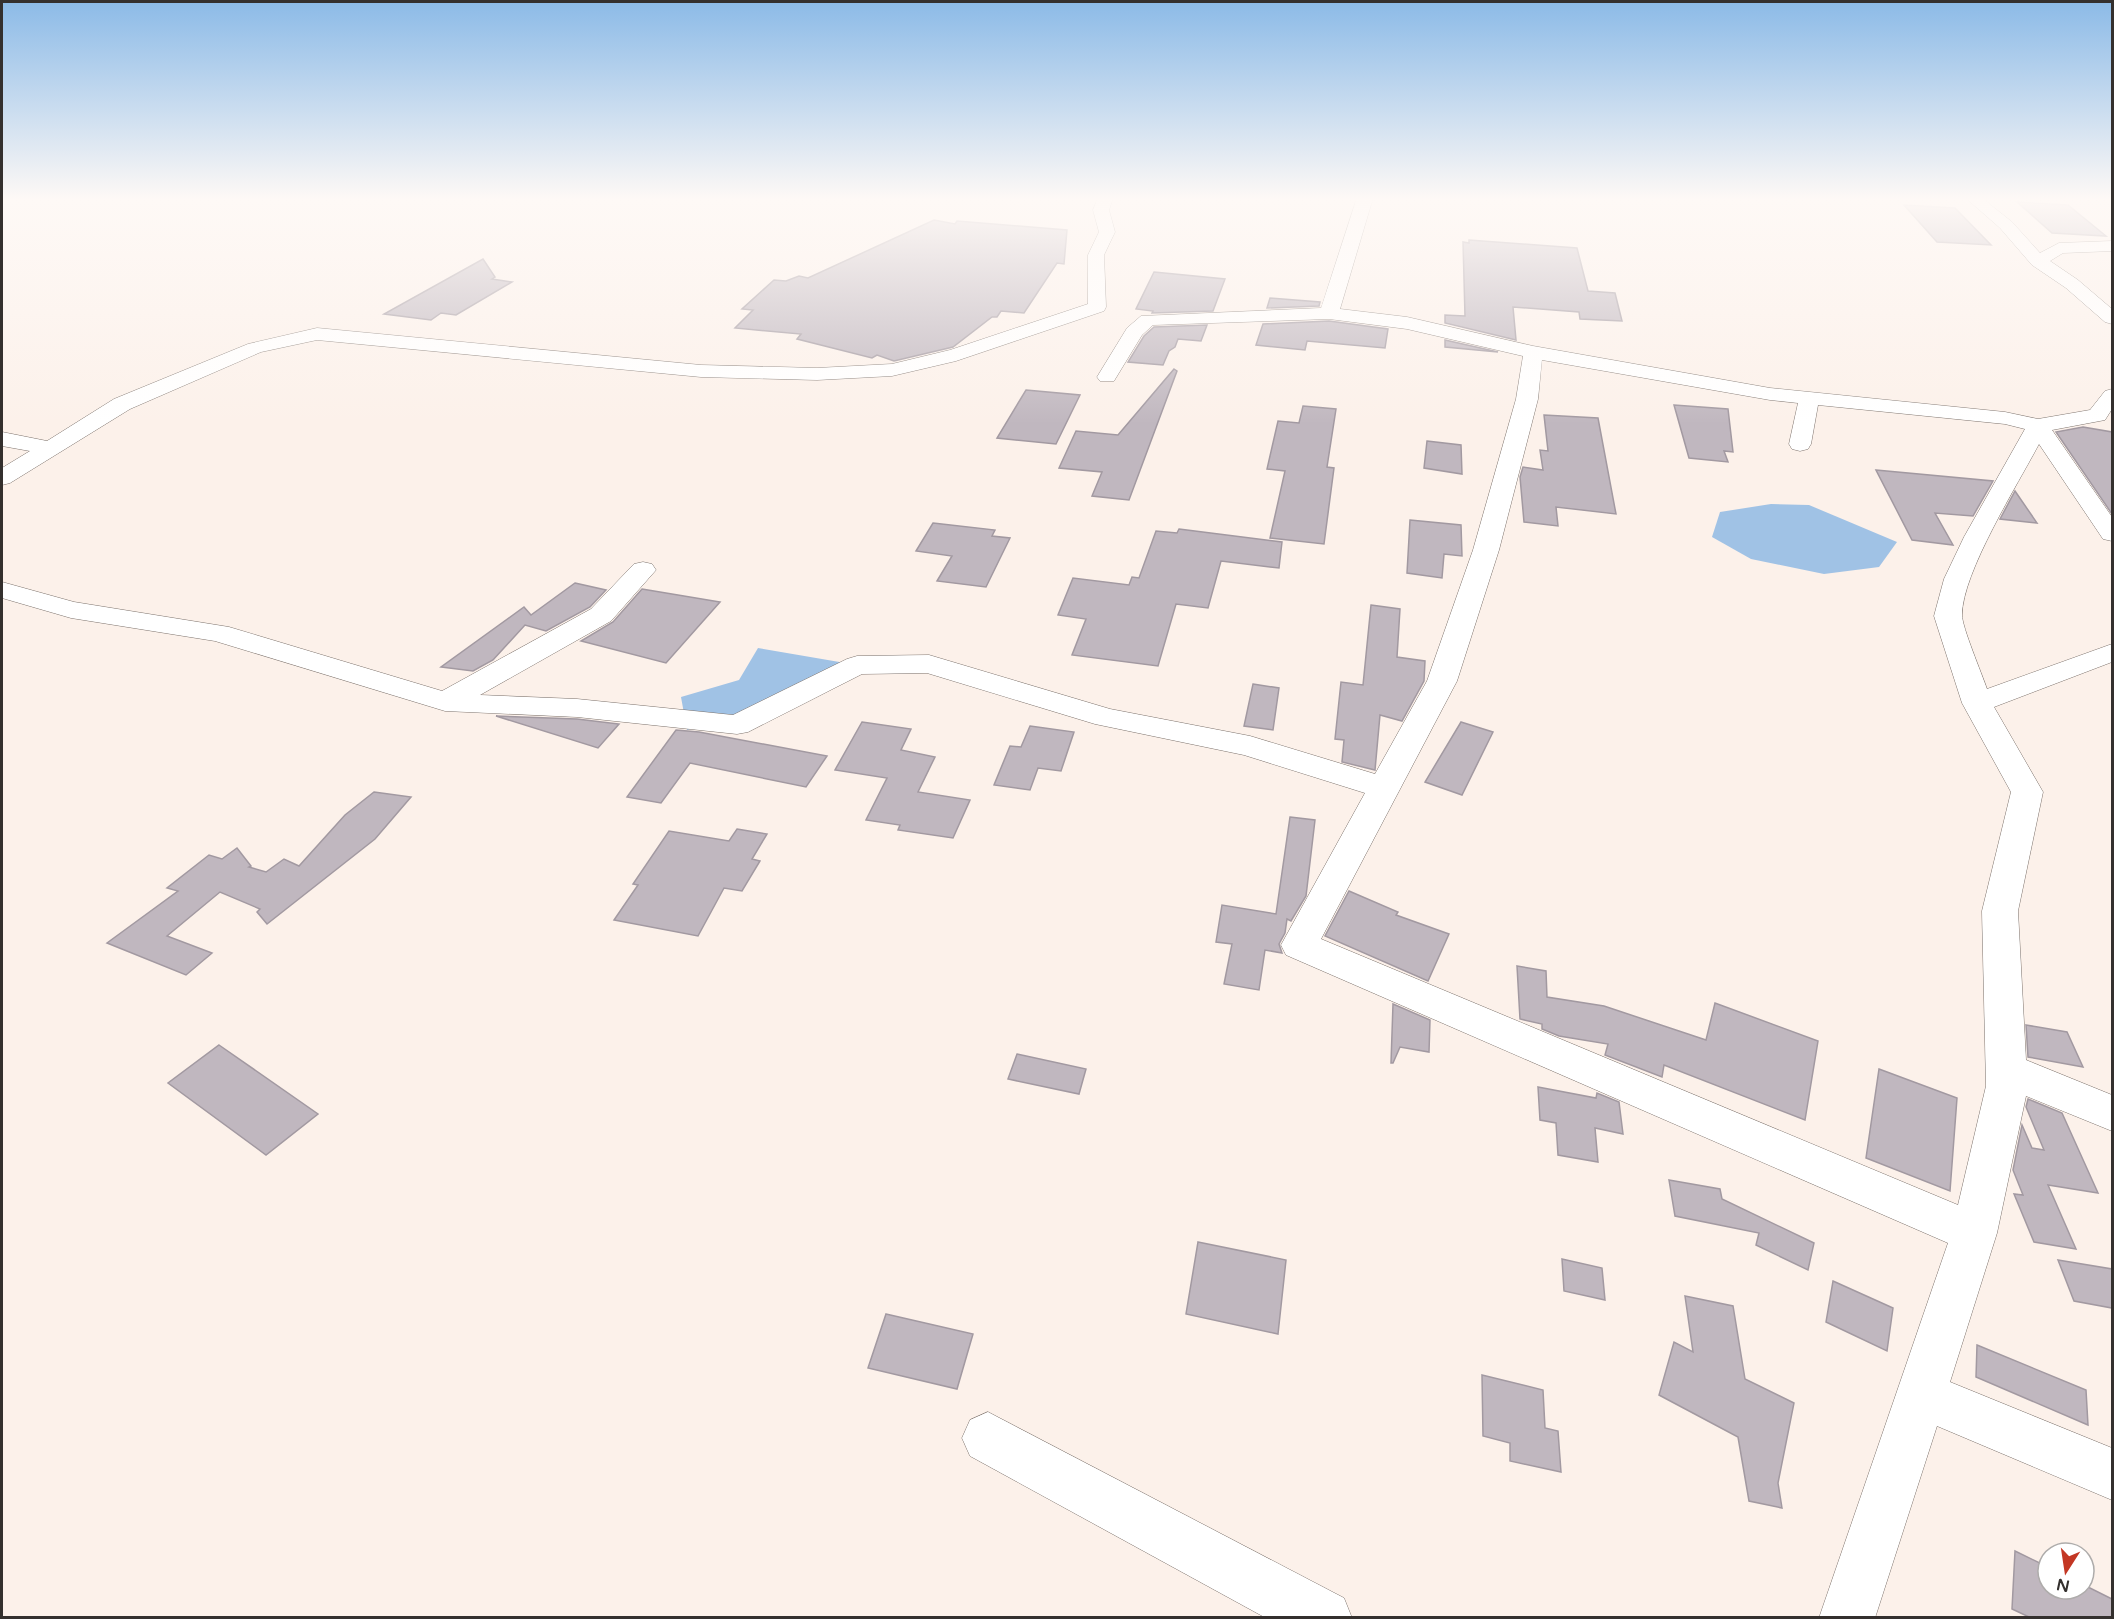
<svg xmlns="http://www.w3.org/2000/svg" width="2114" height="1619" viewBox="0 0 2114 1619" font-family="'Varela Round',sans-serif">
	<rect width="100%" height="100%" fill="#fcf1ea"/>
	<g fill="#a0c2e5">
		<path d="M 1771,504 L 1809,505 L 1897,542 L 1879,567 L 1824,574 L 1751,559 L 1712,537 L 1720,512 Z"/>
		<path d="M 758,648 L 857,665 L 753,713 L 687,730 L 681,697 L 739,680 Z"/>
	</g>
	<g fill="#c0b7bf" stroke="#a299a1" stroke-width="1.5">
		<path d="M 2017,202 L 2068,205 L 2106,236 L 2052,233 Z"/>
		<path d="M 1904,205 L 1955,208 L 1991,245 L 1937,242 Z"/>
		<path d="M 934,220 L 955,224 L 957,221 L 1067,230 L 1064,264 L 1057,263 L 1024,313 L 1001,311 L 997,317 L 992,317 L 953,347 L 894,361 L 877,355 L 872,358 L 797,339 L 801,334 L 735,328 L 753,310 L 742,309 L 774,280 L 786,281 L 799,276 L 808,278 Z"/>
		<path d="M 1469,240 L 1577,248 L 1588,291 L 1615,293 L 1622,321 L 1580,319 L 1579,312 L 1513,307 L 1516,340 L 1445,323 L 1445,315 L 1465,316 L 1463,242 L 1469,243 Z"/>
		<path d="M 483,259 L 495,277 L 492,279 L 512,282 L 456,315 L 441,313 L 431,320 L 384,314 Z"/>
		<path d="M 1154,272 L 1225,279 L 1213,311 L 1152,313 L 1153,311 L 1136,309 Z"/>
		<path d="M 1270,298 L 1320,302 L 1319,306 L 1267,308 Z"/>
		<path d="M 1329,321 L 1388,329 L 1385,348 L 1307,341 L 1305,350 L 1256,345 L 1263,324 Z"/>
		<path d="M 1207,325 L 1201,341 L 1178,339 L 1175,347 L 1169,351 L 1163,365 L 1128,362 L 1144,336 L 1154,327 Z"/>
		<path d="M 1445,340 L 1498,352 L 1445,347 Z"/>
		<path d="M 1174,369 L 1177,371 L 1129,500 L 1092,496 L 1102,472 L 1059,468 L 1076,431 L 1118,435 Z"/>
		<path d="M 1026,390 L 1080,395 L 1056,444 L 997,438 Z"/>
		<path d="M 1674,405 L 1728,409 L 1733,452 L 1724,451 L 1728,462 L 1689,458 Z"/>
		<path d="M 1303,406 L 1336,409 L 1327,467 L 1334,468 L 1324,544 L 1270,538 L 1285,471 L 1267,469 L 1278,421 L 1299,423 Z"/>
		<path d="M 1544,415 L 1598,418 L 1616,514 L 1556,507 L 1558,526 L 1524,522 L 1520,477 L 1523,467 L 1543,470 L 1540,450 L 1548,451 Z"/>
		<path d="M 2083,427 L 2112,432 L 2112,514 L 2056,432 Z"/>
		<path d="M 1427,441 L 1461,445 L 1462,474 L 1424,468 Z"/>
		<path d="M 1876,470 L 1993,481 L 1973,516 L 1935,513 L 1953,545 L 1912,540 Z"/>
		<path d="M 2015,491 L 2037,523 L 2000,519 Z"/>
		<path d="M 1410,520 L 1461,525 L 1462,556 L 1444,554 L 1442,578 L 1407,573 Z"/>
		<path d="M 933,523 L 995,530 L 992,536 L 1010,538 L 986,587 L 937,581 L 952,556 L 916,551 Z"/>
		<path d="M 1179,529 L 1282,542 L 1279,568 L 1221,561 L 1208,608 L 1176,604 L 1158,666 L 1072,655 L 1086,619 L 1058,615 L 1073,578 L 1129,585 L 1132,577 L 1139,578 L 1156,531 L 1177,533 Z"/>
		<path d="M 575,583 L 606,590 L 590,607 L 546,631 L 525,625 L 493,660 L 473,671 L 441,667 L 524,607 L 531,615 Z"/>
		<path d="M 642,589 L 720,602 L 666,663 L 581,641 L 613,622 Z"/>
		<path d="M 1371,605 L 1400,609 L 1397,657 L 1425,661 L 1424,681 L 1402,721 L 1380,715 L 1375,770 L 1342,762 L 1344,740 L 1335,739 L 1341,682 L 1363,685 Z"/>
		<path d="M 1253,684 L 1279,688 L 1273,730 L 1244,726 Z"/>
		<path d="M 496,716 L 577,719 L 619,724 L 598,748 Z"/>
		<path d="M 862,722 L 911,729 L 901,750 L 935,757 L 918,792 L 970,800 L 953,838 L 898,830 L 900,825 L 866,820 L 887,778 L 835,770 Z"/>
		<path d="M 1461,722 L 1493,732 L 1462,795 L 1425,782 Z"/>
		<path d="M 1030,726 L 1074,732 L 1061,771 L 1038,768 L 1030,790 L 994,785 L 1010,746 L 1021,747 Z"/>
		<path d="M 676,730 L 699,732 L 827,756 L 806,787 L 690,763 L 661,803 L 627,797 Z"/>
		<path d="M 374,792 L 411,797 L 375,839 L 267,924 L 257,912 L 260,909 L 220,892 L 167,936 L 212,953 L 186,975 L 107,943 L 178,891 L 167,888 L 209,855 L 222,859 L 237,848 L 251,866 L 249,867 L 266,872 L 284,859 L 299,866 L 345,815 Z"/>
		<path d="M 1290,817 L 1315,820 L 1306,896 L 1291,921 L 1287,919 L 1285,933 L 1279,944 L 1282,953 L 1265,950 L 1259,990 L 1224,984 L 1232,944 L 1216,942 L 1222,905 L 1276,914 Z"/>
		<path d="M 737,829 L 767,834 L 752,859 L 760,861 L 742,891 L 724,888 L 698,936 L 614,920 L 638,885 L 633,884 L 669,831 L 729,841 Z"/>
		<path d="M 1349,891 L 1398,912 L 1396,915 L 1449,934 L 1428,981 L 1325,936 Z"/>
		<path d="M 1517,966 L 1546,971 L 1547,997 L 1604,1006 L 1706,1040 L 1715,1003 L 1818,1041 L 1805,1120 L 1664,1065 L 1662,1077 L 1605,1055 L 1608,1044 L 1559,1036 L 1542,1029 L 1542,1024 L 1520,1019 Z"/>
		<path d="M 1393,1004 L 1430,1020 L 1429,1052 L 1400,1047 L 1393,1063 L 1391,1063 Z"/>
		<path d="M 2026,1025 L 2067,1032 L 2083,1067 L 2028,1057 Z"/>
		<path d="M 219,1045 L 318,1114 L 266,1155 L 168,1083 Z"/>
		<path d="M 1017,1054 L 1086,1069 L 1079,1094 L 1008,1079 Z"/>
		<path d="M 1879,1069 L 1957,1098 L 1950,1191 L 1866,1158 Z"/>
		<path d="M 1538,1087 L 1596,1098 L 1597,1093 L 1619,1102 L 1623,1134 L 1595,1128 L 1598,1162 L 1558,1155 L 1556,1123 L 1540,1120 Z"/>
		<path d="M 2028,1099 L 2062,1113 L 2098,1193 L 2048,1185 L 2076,1249 L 2034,1242 L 2014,1194 L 2023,1195 L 2013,1170 L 2022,1125 L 2032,1148 L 2044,1150 L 2026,1107 Z"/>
		<path d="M 1669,1180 L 1720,1189 L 1722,1199 L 1814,1243 L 1808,1270 L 1756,1245 L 1759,1233 L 1675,1216 Z"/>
		<path d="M 1198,1242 L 1286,1260 L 1278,1334 L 1186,1314 Z"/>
		<path d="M 1562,1259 L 1602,1268 L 1605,1300 L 1564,1291 Z"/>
		<path d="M 2058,1260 L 2112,1269 L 2112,1308 L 2074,1301 Z"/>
		<path d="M 1833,1281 L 1893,1308 L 1887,1351 L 1826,1322 Z"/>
		<path d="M 1685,1296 L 1733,1306 L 1745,1379 L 1794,1403 L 1778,1483 L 1782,1508 L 1749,1501 L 1738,1437 L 1659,1395 L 1674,1342 L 1693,1352 Z"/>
		<path d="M 886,1314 L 973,1334 L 957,1389 L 868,1368 Z"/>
		<path d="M 1977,1345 L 2086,1390 L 2088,1425 L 1976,1377 Z"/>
		<path d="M 1482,1375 L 1543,1390 L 1545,1428 L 1558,1431 L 1561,1472 L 1510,1461 L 1510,1443 L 1483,1436 Z"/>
		<path d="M 2015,1551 L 2048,1567 L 2048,1589 L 2084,1589 L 2084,1585 L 2112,1599 L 2112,1617 L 2029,1617 L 2012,1609 Z"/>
	</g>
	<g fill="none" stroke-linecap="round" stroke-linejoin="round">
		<defs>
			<g id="minor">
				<path d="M 1098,198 L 1113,198 L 1109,210 L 1115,232 L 1104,255 L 1106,307 L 1104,311 L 956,361 L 892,376 L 817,380 L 701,377 L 317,340 L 261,352 L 130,409 L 10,483 L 2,485 L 2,468 L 30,451 L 2,446 L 2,432 L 47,441 L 114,399 L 248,344 L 317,328 L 701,365 L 817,368 L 892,364 L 950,350 L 1088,304 L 1088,255 L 1099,232 L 1093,210 Z"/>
				<path d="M 1357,198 L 1373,198 L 1340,309 L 1407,317 L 1533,346 L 1770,388 L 2005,412 L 2038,419 L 2090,410 L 2105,391 L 2112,389 L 2112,409 L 2105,420 L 2052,430 L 2112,517 L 2112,541 L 2103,539 L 2039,444 C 2018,484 1962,573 1962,615 C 1962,627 1982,674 1987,689 L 2112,644 L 2112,662 L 1994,707 L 2043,792 L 2018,911 L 2026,1060 L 2112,1095 L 2112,1131 L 2026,1096 L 1997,1233 L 1950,1382 L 2112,1448 L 2112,1500 L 1937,1426 L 1875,1618 L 1819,1618 L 1948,1243 L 1286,955 L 1281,945 L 1365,793 L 1244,755 L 1095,724 L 927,673 L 862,674 L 748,732 L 737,734 L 577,717 L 445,711 L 215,641 L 71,618 L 2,598 L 2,582 L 74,602 L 229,627 L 442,691 L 591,609 L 634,564 L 643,562 L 652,564 L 656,570 L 611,621 L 480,695 L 577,699 L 733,715 L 847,659 L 857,656 L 929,655 L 1110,709 L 1250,736 L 1375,774 L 1427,681 L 1473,550 L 1516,399 L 1523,356 L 1407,329 L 1329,319 L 1153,325 L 1142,335 L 1114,381 L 1100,381 L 1097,377 L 1127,328 L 1141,316 L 1321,308 ZM 1542,360 L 1770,400 L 1798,403 L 1789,444 L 1792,449 L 1800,451 L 1808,449 L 1811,444 L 1818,405 L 2005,424 L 2025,429 L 1964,537 L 1944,579 L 1934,616 L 1962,703 L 2011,792 L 1982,911 L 1986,1086 L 1958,1205 L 1321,939 L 1457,681 L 1499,550 L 1538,399 Z"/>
				<path d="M 1966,198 L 1982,198 L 2012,222 L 2040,253 L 2059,243 L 2112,241 L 2112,251 L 2063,253 L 2050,261 L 2078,280 L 2112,309 L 2112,324 L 2105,322 L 2066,288 L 2032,265 L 2000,228 Z"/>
				<path d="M 988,1412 L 1344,1598 L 1352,1618 L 1266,1618 L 970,1456 L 962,1438 L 970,1420 Z"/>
			</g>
		</defs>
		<use href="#minor" stroke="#7d736d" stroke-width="1"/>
		<use href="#minor" fill="#fff" fill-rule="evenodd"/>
	</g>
	<linearGradient id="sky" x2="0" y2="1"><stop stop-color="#8bbae7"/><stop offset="0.47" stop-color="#fef9f6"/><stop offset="1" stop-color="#fef9f6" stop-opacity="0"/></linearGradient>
	<rect width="2114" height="424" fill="url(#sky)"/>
	<rect width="2114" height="1619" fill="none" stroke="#34302e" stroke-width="6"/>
	<g transform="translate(2066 1571) rotate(192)"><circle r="28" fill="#ffffff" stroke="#aeacab" stroke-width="1.5"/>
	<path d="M0-4.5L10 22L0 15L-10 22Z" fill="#c33724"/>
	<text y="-9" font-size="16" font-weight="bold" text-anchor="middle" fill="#34302e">N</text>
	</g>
</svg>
